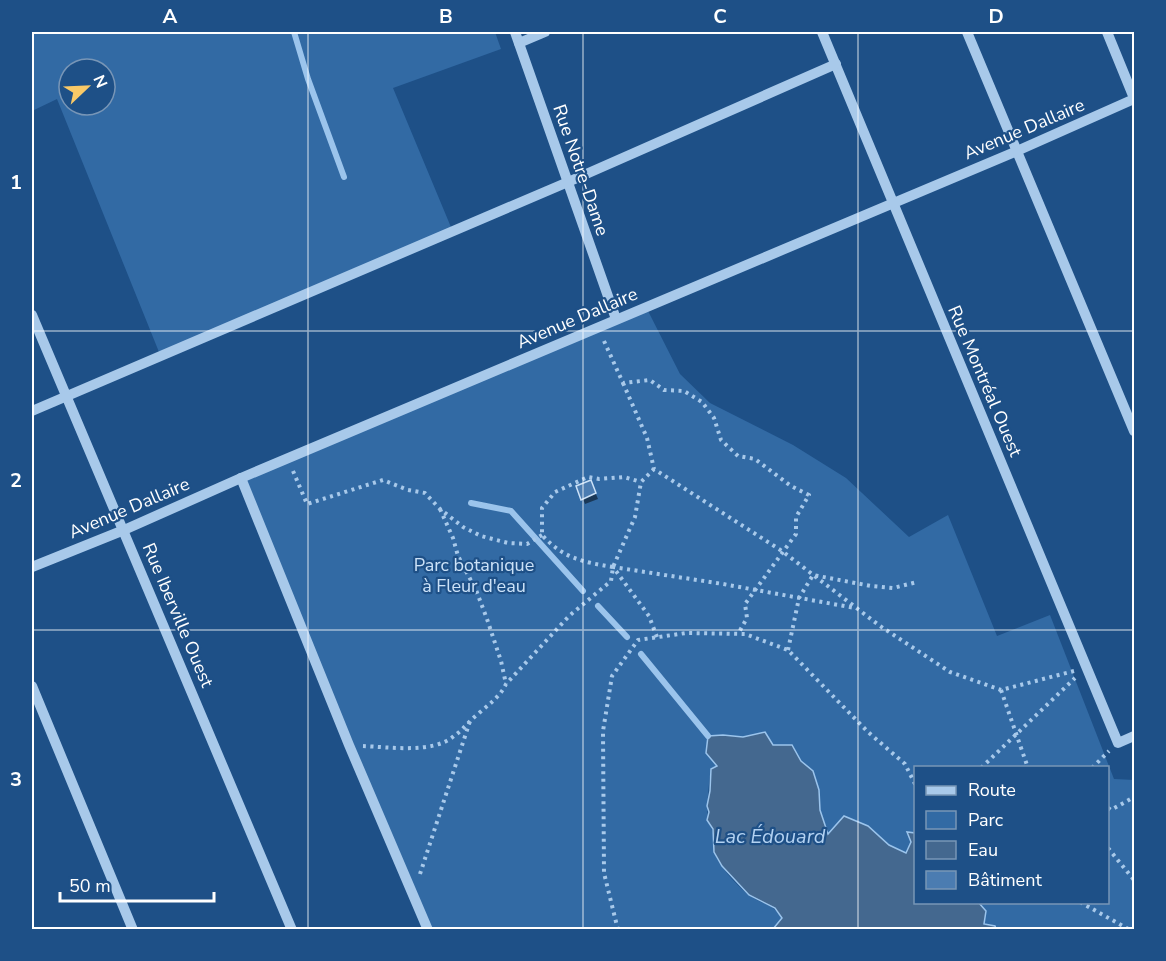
<svg xmlns="http://www.w3.org/2000/svg" width="1166" height="961" viewBox="0 0 1166 961" font-family="'Nunito Sans',sans-serif">
	<rect width="100%" height="100%" fill="#1e5087"/>
	<g fill="#326aa4" fill-rule="evenodd">
		<path d="M 32,32 L 495,32 L 501,49 L 393,88 L 453,232 L 161,357 L 57,99 L 32,111 ZM 69,69 L 105,69 L 105,105 L 69,105 Z"/>
		<path d="M 646,307 L 680,374 L 710,403 L 793,445 L 846,478 L 909,537 L 948,515 L 997,636 L 1050,615 L 1114,779 L 1134,780 L 1134,929 L 996,929 L 995,926 L 984,924 L 986,911 L 979,903 L 1108,902 L 1108,768 L 916,768 L 915,833 L 908,832 L 911,842 L 906,853 L 889,845 L 868,826 L 829,835 L 820,810 L 819,790 L 813,771 L 801,761 L 792,745 L 773,745 L 765,732 L 743,737 L 723,735 L 712,758 L 717,766 L 711,770 C 709,780 706,811 708,820 C 709,825 712,828 713,833 C 714,839 713,845 714,851 C 717,864 738,887 749,895 C 762,905 771,902 782,918 L 773,929 L 428,929 L 241,478 Z"/>
	</g>
	<path fill="#44688f" stroke="#9bc4ec" stroke-width="1.5" d="M 765,732 L 773,745 L 792,745 L 801,761 L 813,771 L 819,790 L 820,810 L 828,834 L 844,816 L 868,826 L 889,845 L 906,853 L 911,842 L 907,832 L 915,833 L 916,902 L 979,903 L 986,911 L 984,924 L 995,926 L 996,929 L 773,929 L 782,918 L 775,908 L 749,895 L 722,866 L 714,852 L 713,829 L 707,820 L 709,812 L 707,806 L 710,791 L 711,769 L 717,766 L 706,753 L 708,736 L 723,735 L 743,737 Z"/>
	<path fill="#0007" d="M 593,487 L 598,499 L 585,504 L 583,499 Z"/>
	<g fill="none" stroke-linecap="round" stroke-linejoin="round">
		<g stroke="#9bc4ec" stroke-width="6">
			<path d="M 294,32 L 308,79 L 344,177"/>
			<path d="M 471,503 L 511,511 L 583,591"/>
			<path d="M 598,606 L 627,637"/>
			<path d="M 641,654 L 708,736"/>
		</g>
	</g>
	<path fill="#4b7cb1" stroke="#cce2f8" stroke-width="1.5" d="M 591,480 L 596,493 L 581,500 L 576,486 Z"/>
	<g fill="none" stroke-linecap="round" stroke-linejoin="round">
		<g stroke="#a8c9ea" stroke-width="4" stroke-dasharray="3 4.5" stroke-linecap="butt">
			<path d="M 604,341 L 623,383 L 650,380 L 664,390 L 684,391 L 702,402 L 714,418 L 721,440 L 738,456 L 755,459 L 791,486 L 809,495 L 796,517 L 796,534 L 745,604 L 747,618 L 738,634"/>
			<path d="M 623,383 L 647,438 L 654,469 L 782,551 L 880,626 L 950,672 L 1001,690 L 1074,671"/>
			<path d="M 293,471 L 307,504 L 383,480 L 408,490 L 425,493 L 440,509 L 463,527 L 481,536 L 508,543 L 527,544 L 542,535"/>
			<path d="M 440,509 L 453,538 L 458,556 L 476,590 L 487,619 L 501,661 L 506,684"/>
			<path d="M 613,567 C 582,562 563,558 542,535 L 542,508 L 555,492 L 588,477 L 599,479 L 624,477 L 641,482"/>
			<path d="M 657,637 L 649,616 L 613,567 L 723,584 L 855,608"/>
			<path d="M 788,650 L 799,598 L 813,575 L 871,586 L 893,588 L 917,582"/>
			<path d="M 1001,690 L 1028,768"/>
			<path d="M 363,746 C 389,747 433,754 454,736 C 463,730 469,721 478,714 C 489,704 500,697 506,684 L 569,616 L 611,581 L 613,567 L 635,517 L 641,482 L 654,469"/>
			<path d="M 981,768 L 1075,678"/>
			<path d="M 1092,768 L 1109,751"/>
			<path d="M 1108,808 L 1111,810 L 1134,797"/>
			<path d="M 1108,848 L 1134,880"/>
			<path d="M 420,874 L 470,721"/>
			<path d="M 1080,902 L 1130,930"/>
			<path d="M 618,930 L 604,873 L 603,731 L 612,676 L 638,640 L 686,633 L 745,634 L 788,650 L 868,732 L 905,764 L 916,786"/>
		</g>
		<g stroke="#a8c9ea" stroke-width="10">
			<path d="M 515,32 L 616,319"/>
			<path d="M 822,32 L 1118,743 L 1134,736"/>
			<path d="M 967,32 L 1134,431"/>
			<path d="M 1107,32 L 1134,98"/>
			<path d="M 519,43 L 545,32"/>
			<path d="M 32,315 L 292,930"/>
			<path d="M 32,411 L 568,182 L 836,64"/>
			<path d="M 241,478 L 349,745 L 428,930"/>
			<path d="M 32,567 L 124,530 L 241,478 L 1017,151 L 1134,99"/>
			<path d="M 32,686 L 133,930"/>
		</g>
	</g>
	<path fill="none" stroke="#fff" stroke-width="1.5" stroke-opacity="0.55" d="M 308,32 L 308,930M 583,32 L 583,930M 858,32 L 858,930M 32,331 L 1134,331M 32,630 L 1134,630"/>
	<g text-anchor="middle" dominant-baseline="central" stroke-width="4.5" stroke-linejoin="round" paint-order="stroke">
		<g font-size="18" fill="#fff" stroke="#1e5087">
			<text transform="translate(1024 129) rotate(-23)">Avenue Dallaire</text>
			<text transform="translate(581 170) rotate(71)">Rue Notre-Dame</text>
			<text transform="translate(577 318) rotate(-23)">Avenue Dallaire</text>
			<text transform="translate(985 381) rotate(67)">Rue Montréal Ouest</text>
			<text transform="translate(129 508) rotate(-23)">Avenue Dallaire</text>
			<text transform="translate(178 615) rotate(67)">Rue Iberville Ouest</text>
		</g>
		<g font-size="18" fill="#cce2f8" stroke="#1e5087">
			<text x="474" y="565">Parc botanique<tspan x="474" dy="21">à Fleur d'eau</tspan></text>
		</g>
		<g font-size="20" font-style="italic" fill="#b3d2f2" stroke="#1e5087">
			<text x="770" y="836">Lac Édouard</text>
		</g>
	</g>
	<rect width="1166" height="961" fill="none" stroke="#1e5087" stroke-width="66"/>
	<rect x="914" y="766" width="195" height="138" fill="#1e5087" stroke="#7896b7" stroke-width="1.5"/>
	<rect x="926" y="786" width="30" height="9" fill="#a8c9ea" stroke="#7896b7" stroke-width="1.5"/>
	<text x="968" y="796" font-size="18" fill="#ffffff">Route</text>
	<rect x="926" y="811" width="30" height="18" fill="#326aa4" stroke="#7896b7" stroke-width="1.5"/>
	<text x="968" y="826" font-size="18" fill="#ffffff">Parc</text>
	<rect x="926" y="841" width="30" height="18" fill="#44688f" stroke="#7896b7" stroke-width="1.5"/>
	<text x="968" y="856" font-size="18" fill="#ffffff">Eau</text>
	<rect x="926" y="871" width="30" height="18" fill="#4b7cb1" stroke="#7896b7" stroke-width="1.5"/>
	<text x="968" y="886" font-size="18" fill="#ffffff">Bâtiment</text>
	<g transform="translate(87 87) rotate(67)"><circle r="28" fill="#1e5087" stroke="#7896b7" stroke-width="1.5"/>
	<path d="M0-4.5L10 22L0 15L-10 22Z" fill="#f9c967"/>
	<text y="-9" font-size="16" font-weight="bold" text-anchor="middle" fill="#ffffff">N</text>
	</g>
	<path d="M60 892v9h154v-9" fill="none" stroke="#ffffff" stroke-width="3"/>
	<text x="69" y="892" font-size="18" fill="#ffffff" stroke="#1e5087" stroke-width="4.5" paint-order="stroke">50 m</text>
	<rect x="33" y="33" width="1100" height="895" fill="none" stroke="#fff" stroke-width="2"/>
	<g font-size="20" text-anchor="middle" font-weight="bold" fill="#fff">
		<text x="170" y="23">A</text>
		<text x="446" y="23">B</text>
		<text x="720" y="23">C</text>
		<text x="996" y="23">D</text>
		<text x="16" y="189">1</text>
		<text x="16" y="487">2</text>
		<text x="16" y="786">3</text>
	</g>
</svg>
